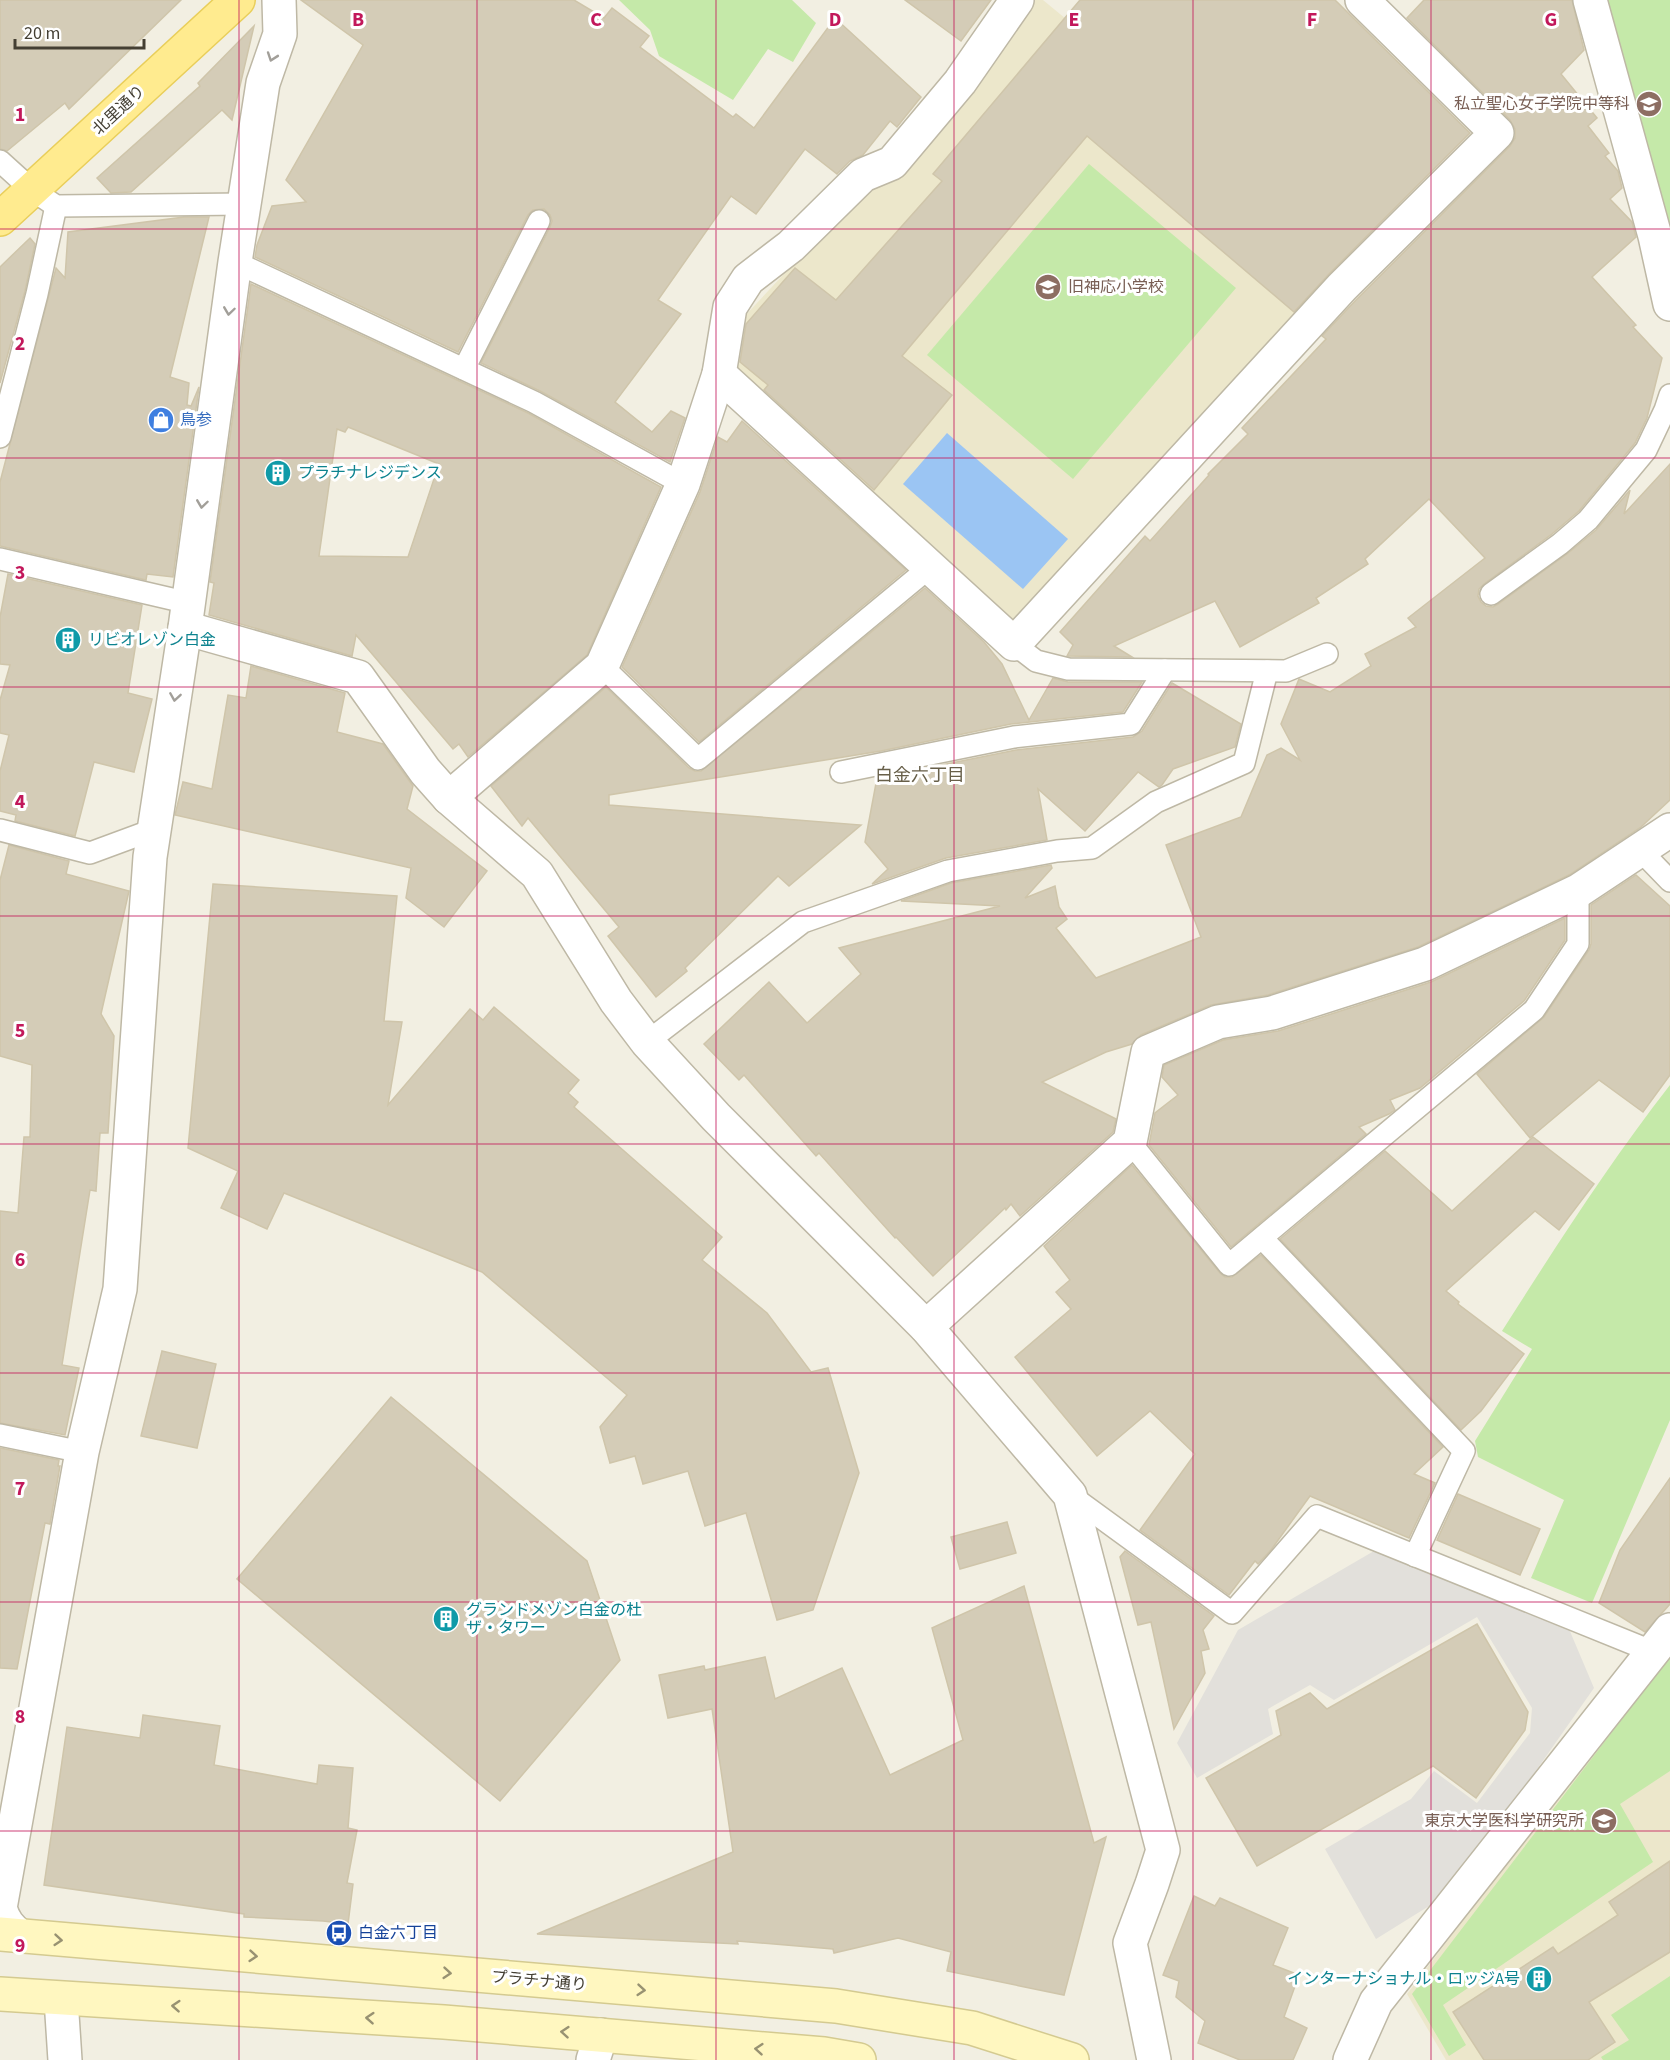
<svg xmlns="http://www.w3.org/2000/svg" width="1670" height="2060" viewBox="0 0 1670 2060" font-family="'Source Sans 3','Noto Sans JP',sans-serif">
	<rect width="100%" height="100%" fill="#f2efe2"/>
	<g fill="#ece7cb">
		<path d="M 1026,0 L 1043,0 L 1353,256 L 1018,624 L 731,367 L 742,319 L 867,185 Z"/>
		<path d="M 1670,1648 L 1670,2060 L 1446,2060 L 1407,1994 Z"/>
	</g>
	<g fill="#c5e9a9">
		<path d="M 619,0 L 792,0 L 816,23 L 793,62 L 768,49 L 733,100 L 659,56 L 650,30 Z"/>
		<path d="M 1607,0 L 1670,0 L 1670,247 Z"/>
		<path d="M 1089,164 L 1236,288 L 1073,479 L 927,355 Z"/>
		<path d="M 1670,1085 L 1670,1420 L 1592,1603 L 1531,1578 L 1564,1500 L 1478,1457 L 1475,1441 L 1532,1349 L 1502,1331 C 1555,1248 1609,1163 1670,1085 Z"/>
		<path d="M 1670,1656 L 1670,1771 L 1620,1804 L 1653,1862 L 1443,2005 L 1466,2045 L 1449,2056 L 1412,1994 Z"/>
		<path d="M 1670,1976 L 1670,2060 L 1603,2060 L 1601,2057 L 1629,2040 L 1611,2015 Z"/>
	</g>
	<path fill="#e2e0db" d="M 1374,1551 L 1569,1629 L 1594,1688 L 1450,1893 L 1376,1939 L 1325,1849 L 1411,1799 L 1434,1771 L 1477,1803 L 1530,1733 L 1532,1708 L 1477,1617 L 1334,1700 L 1310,1685 L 1268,1709 L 1273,1734 L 1197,1778 L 1177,1743 L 1238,1630 Z"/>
	<path fill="#9bc5f3" d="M 947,433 L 1068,539 L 1023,589 L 903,484 Z"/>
	<g fill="#d4ccb7" stroke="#cfc5aa" stroke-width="1.5" fill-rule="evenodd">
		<path d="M 0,0 L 181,0 L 69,109 L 65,103 L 7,151 L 0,149 Z"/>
		<path d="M 301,0 L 574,0 L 604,18 L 612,8 L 649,36 L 640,47 L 733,117 L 736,114 L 754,128 L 835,18 L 921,97 L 897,127 L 890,121 L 863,155 L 850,161 L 837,174 L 805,149 L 756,214 L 731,196 L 658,300 L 681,314 L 615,402 L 652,432 L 671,411 L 685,418 L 670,462 L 540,391 L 481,363 L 550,227 L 552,221 L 550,215 L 544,209 L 533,210 L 528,215 L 458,352 L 255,257 L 257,245 L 272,206 L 306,202 L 286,180 L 363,45 Z"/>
		<path d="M 905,0 L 991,0 L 961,41 Z"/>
		<path d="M 1080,0 L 1335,0 L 1470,133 L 1329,274 L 1294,312 L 1087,136 L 902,356 L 952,395 L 874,490 L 764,390 L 768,385 L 740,362 L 746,324 L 795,268 L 836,300 L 942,181 L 933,174 Z"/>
		<path d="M 1424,0 L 1572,0 L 1584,50 L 1561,74 L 1597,118 L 1588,126 L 1609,153 L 1605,156 L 1618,171 L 1622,188 L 1610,199 L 1632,222 L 1636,237 L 1592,277 L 1636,325 L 1633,327 L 1662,358 L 1647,418 L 1635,443 L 1579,511 L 1552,534 L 1484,584 L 1479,589 L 1478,596 L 1481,602 L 1486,606 L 1493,607 L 1498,604 L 1567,554 L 1596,530 L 1630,490 L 1624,514 L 1670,464 L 1670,800 L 1641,827 L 1569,875 L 1418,947 L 1268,995 L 1211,1005 L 1141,1035 L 1132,1044 L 1106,1052 L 1042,1082 L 1116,1119 L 1113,1132 L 1020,1216 L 1011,1204 L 1006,1210 L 1005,1208 L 933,1276 L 896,1237 L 895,1238 L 819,1153 L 816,1156 L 744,1075 L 739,1080 L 704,1044 L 769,982 L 807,1023 L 861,974 L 839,948 L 1000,906 L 901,901 L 951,883 L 1051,865 L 1052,868 L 1025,898 L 1055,886 L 1059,907 L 1067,919 L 1056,928 L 1096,978 L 1201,937 L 1166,845 L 1241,817 L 1267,755 L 1281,748 L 1300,760 L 1281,724 L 1299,679 L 1330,692 L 1371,666 L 1365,654 L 1416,627 L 1408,618 L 1485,558 L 1429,499 L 1365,559 L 1368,564 L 1316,598 L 1319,603 L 1240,647 L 1215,601 L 1114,646 L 1132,657 L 1067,656 L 1073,645 L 1060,632 L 1145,536 L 1150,541 L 1209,475 L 1208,474 L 1248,434 L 1242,428 L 1326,339 L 1322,336 L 1356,300 L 1510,146 L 1515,138 L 1515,129 L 1510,120 L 1407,18 Z"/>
		<path d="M 254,26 L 232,120 L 222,110 L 131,192 L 111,193 L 97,178 L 200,86 L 198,83 Z"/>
		<path d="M 184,217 L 209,217 L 170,377 L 189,383 L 187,405 L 191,406 L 199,387 L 173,577 L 147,574 L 146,580 L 0,546 L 0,482 L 56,268 L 65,278 L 68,232 Z"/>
		<path d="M 30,238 L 35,244 L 25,291 L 0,383 L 0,267 Z"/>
		<path d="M 251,284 L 528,413 L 661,487 L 587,655 L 468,757 L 459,744 L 453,749 L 356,635 L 352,656 L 209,615 L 214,583 L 210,582 ZM 348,427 L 439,464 L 408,557 L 319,556 L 337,429 L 345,432 Z"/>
		<path d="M 742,421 L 906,570 L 699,742 L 622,667 L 700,492 L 718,437 L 727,442 Z"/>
		<path d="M 8,574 L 142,605 L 128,693 L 152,699 L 134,772 L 94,762 L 75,836 L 15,821 L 16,815 L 0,811 L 0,771 L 9,735 L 0,733 L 0,700 L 10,665 L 0,664 L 0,617 Z"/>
		<path d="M 925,588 L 984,642 L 1002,664 L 1029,720 L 1053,678 L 1068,682 L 1142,682 L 1123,712 L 1011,724 L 881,751 L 609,795 L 609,805 L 861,825 L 789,886 L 778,876 L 685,968 L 687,971 L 656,997 L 608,936 L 619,927 L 528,818 L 522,826 L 491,786 L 606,687 L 689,768 L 695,771 L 701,771 Z"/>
		<path d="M 251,666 L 345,693 L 337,732 L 383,744 L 413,786 L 407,809 L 487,871 L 444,927 L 406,898 L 411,868 L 175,815 L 183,782 L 212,789 L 228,695 L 246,698 Z"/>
		<path d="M 1172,683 L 1241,724 L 1235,747 L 1173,769 L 1162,785 L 1159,787 L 1138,772 L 1085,831 L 1038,789 L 1047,840 L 946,858 L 872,884 L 888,869 L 865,842 L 877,778 L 1016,750 L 1133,737 L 1142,731 Z"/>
		<path d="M 9,845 L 69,861 L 66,874 L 129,891 L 101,1014 L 114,1036 L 108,1133 L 100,1133 L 96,1191 L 90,1190 L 62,1365 L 79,1368 L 65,1435 L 0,1423 L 0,1211 L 18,1213 L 24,1137 L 30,1137 L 32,1065 L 0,1056 L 0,880 Z"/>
		<path d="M 1636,875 L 1670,906 L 1670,1075 L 1643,1112 L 1599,1080 L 1530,1138 L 1477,1074 L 1544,1017 L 1589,950 L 1591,944 L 1591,905 Z"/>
		<path d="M 213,884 L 397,896 L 384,1021 L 402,1022 L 388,1105 L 470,1009 L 483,1020 L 494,1007 L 579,1080 L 568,1093 L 578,1102 L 574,1107 L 722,1237 L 702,1260 L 767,1313 L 811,1372 L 828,1368 L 859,1473 L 813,1610 L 777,1620 L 746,1513 L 705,1526 L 688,1471 L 643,1484 L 635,1456 L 610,1463 L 600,1427 L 627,1395 L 482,1272 L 284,1193 L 267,1229 L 221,1208 L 238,1171 L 188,1148 Z"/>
		<path d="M 1565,918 L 1565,940 L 1524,1001 L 1420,1088 L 1390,1100 L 1395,1110 L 1389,1114 L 1359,1127 L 1366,1134 L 1231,1247 L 1149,1145 L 1155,1113 L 1178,1095 L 1162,1077 L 1164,1065 L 1223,1040 L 1278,1031 L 1431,982 Z"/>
		<path d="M 1533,1137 L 1594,1184 L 1559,1230 L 1535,1211 L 1446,1291 L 1459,1302 L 1458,1304 L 1524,1354 L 1481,1411 L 1461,1430 L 1280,1239 L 1385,1151 L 1452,1211 Z"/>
		<path d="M 1132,1165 L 1220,1273 L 1225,1277 L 1232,1277 L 1261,1255 L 1443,1447 L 1414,1474 L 1435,1483 L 1409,1538 L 1310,1496 L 1271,1550 L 1258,1564 L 1255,1561 L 1229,1595 L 1140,1530 L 1195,1454 L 1150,1411 L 1097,1456 L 1015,1357 L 1071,1309 L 1056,1292 L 1070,1280 L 1044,1246 Z"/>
		<path d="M 162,1351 L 216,1364 L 197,1448 L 141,1436 Z"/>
		<path d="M 391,1397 L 587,1561 L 620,1660 L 500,1801 L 237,1579 Z"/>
		<path d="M 0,1448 L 59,1460 L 58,1466 L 60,1466 L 50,1524 L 45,1523 L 17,1669 L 0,1668 Z"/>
		<path d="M 1670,1478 L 1670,1604 L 1645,1632 L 1599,1603 L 1620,1550 Z"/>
		<path d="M 1458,1494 L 1540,1529 L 1520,1575 L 1437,1540 Z"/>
		<path d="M 1007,1522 L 1016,1553 L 960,1569 L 951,1537 Z"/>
		<path d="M 1125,1551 L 1214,1616 L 1203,1630 L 1209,1649 L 1201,1651 L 1205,1673 L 1174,1729 L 1151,1622 L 1138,1625 L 1120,1557 Z"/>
		<path d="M 1024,1586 L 1094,1843 L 1106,1837 L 1064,1995 L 947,1971 L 951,1952 L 898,1938 L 834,1953 L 833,1949 L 737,1941 L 738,1944 L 537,1934 L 733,1852 L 712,1709 L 668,1718 L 659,1675 L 704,1666 L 705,1670 L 765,1657 L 775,1699 L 842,1668 L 890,1775 L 963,1740 L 932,1628 Z"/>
		<path d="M 1477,1624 L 1528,1712 L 1525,1730 L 1476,1798 L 1433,1766 L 1257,1866 L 1206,1778 L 1281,1735 L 1276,1711 L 1310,1693 L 1327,1709 Z"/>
		<path d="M 143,1715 L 220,1726 L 214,1765 L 317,1784 L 319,1765 L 353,1768 L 348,1828 L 357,1830 L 347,1883 L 353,1884 L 348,1924 L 323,1921 L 244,1917 L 244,1914 L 44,1885 L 67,1727 L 140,1738 Z"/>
		<path d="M 1670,1861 L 1670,1952 L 1589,2002 L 1615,2042 L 1588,2060 L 1484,2060 L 1453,2012 L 1553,1947 L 1558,1954 L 1618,1915 L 1609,1902 Z"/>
		<path d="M 1194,1896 L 1215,1906 L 1220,1898 L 1288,1928 L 1273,1965 L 1299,1975 L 1284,2017 L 1307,2028 L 1293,2060 L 1240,2060 L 1198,2043 L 1205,2021 L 1176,1997 L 1179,1981 L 1163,1975 Z"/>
	</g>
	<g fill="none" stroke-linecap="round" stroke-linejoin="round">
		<defs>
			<g id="lane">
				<path d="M 0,161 L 32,190 L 56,206 L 245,204"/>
				<path d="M 235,262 L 534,402 L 683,484"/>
				<path d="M 464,369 L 539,221"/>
				<path d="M 0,437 L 37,294 L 56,206"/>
				<path d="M 0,559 L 189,603"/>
				<path d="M 1491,594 L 1560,544 L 1588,520 L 1646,450 L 1665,410 L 1670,395"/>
				<path d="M 1014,644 L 1036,661 L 1068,669 L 1286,671 L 1327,654"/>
				<path d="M 602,666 L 698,759 L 930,567"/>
				<path d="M 841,772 L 1014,737 L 1131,724 L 1165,670"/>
				<path d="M 0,830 L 90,853 L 155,829"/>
				<path d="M 1641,851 L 1670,881"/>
				<path d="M 647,1042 L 803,922 L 948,871 L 1057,851 L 1092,848 L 1156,802 L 1244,763 L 1267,671"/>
				<path d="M 1130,1142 L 1229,1265 L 1534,1010 L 1578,944 L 1578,891"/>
				<path d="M 1262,1238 L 1464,1451 L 1415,1556"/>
				<path d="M 0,1435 L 82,1452"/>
				<path d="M 1070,1495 L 1232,1613 L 1317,1516 L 1651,1651"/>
			</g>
			<g id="street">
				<path d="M 1590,0 L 1655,236 L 1670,304"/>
				<path d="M 719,374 L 1014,644 L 1342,287 L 1497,133 L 1362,0"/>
				<path d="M 185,628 L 358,677 L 425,771 L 449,798 L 537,874 L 616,1001 L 647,1042 L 716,1117 L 926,1327 L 1070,1495 L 1163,1850 L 1152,1884 L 1130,1943 L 1154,2060"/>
				<path d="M 449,798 L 602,666 L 683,484 L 719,374 L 730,307 L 748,279 L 791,246 L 863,175 L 892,163 L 960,82 L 1017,0"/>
				<path d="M 926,1327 L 1130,1142 L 1148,1052 L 1218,1022 L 1272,1013 L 1425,964 L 1578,891 L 1670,830"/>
				<path d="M 20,1936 C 9,1928 4,1921 0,1908 L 82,1452 L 120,1289 L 150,857 L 185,628 L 235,262 L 263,83 L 280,34 L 279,0"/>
				<path d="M 61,1999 L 65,2060"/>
				<path d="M 593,2060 L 601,2035"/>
				<path d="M 1350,2060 L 1376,2002 L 1670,1630"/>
			</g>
			<g id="secondary">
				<path d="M 0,1934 L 836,2006 L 972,2028 L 1072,2060"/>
				<path d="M 0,1994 L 444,2022 L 824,2054 L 859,2060"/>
			</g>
			<path id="primary" d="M 0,219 L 238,0"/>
		</defs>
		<use href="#lane" stroke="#beb8a5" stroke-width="24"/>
		<use href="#street" stroke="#beb8a5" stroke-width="36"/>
		<use href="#secondary" stroke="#d4ca90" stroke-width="36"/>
		<use href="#primary" stroke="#e9ce5a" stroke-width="36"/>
		<use href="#lane" stroke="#fff" stroke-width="21"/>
		<use href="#street" stroke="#fff" stroke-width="33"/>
		<use href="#secondary" stroke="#fff7c0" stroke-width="33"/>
		<use href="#primary" stroke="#ffeb8f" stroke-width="33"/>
	</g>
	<defs><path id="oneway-chevron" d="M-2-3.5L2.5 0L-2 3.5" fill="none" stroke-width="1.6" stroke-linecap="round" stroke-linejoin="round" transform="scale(1.5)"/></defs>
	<g stroke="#a29f99">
		<use href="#oneway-chevron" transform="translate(272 57) rotate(109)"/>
		<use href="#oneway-chevron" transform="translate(229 311) rotate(98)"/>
		<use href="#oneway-chevron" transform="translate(202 504) rotate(98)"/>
		<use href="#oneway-chevron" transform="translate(175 697) rotate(99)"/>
	</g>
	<g stroke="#989272">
		<use href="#oneway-chevron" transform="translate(58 1940) rotate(5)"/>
		<use href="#oneway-chevron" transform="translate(253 1956) rotate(5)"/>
		<use href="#oneway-chevron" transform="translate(447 1973) rotate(5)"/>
		<use href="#oneway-chevron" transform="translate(641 1990) rotate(5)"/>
		<use href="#oneway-chevron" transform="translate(176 2006) rotate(-176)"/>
		<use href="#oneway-chevron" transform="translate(370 2018) rotate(-176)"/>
		<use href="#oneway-chevron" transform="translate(565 2032) rotate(-175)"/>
		<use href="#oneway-chevron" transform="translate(759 2049) rotate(-175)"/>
	</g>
	<path fill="none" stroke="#c2185b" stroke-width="1.5" stroke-opacity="0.55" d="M 239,0 L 239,2060M 477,0 L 477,2060M 716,0 L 716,2060M 954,0 L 954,2060M 1193,0 L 1193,2060M 1431,0 L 1431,2060M 0,229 L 1670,229M 0,458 L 1670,458M 0,687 L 1670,687M 0,916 L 1670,916M 0,1144 L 1670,1144M 0,1373 L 1670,1373M 0,1602 L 1670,1602M 0,1831 L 1670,1831"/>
	<defs>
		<symbol id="school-disc" viewBox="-11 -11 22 22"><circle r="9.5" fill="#8d6e63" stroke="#fff"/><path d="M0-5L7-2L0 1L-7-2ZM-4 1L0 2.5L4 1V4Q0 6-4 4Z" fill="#fff"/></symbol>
		<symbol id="shop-disc" viewBox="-11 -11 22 22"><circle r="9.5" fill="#3f7fe0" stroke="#fff"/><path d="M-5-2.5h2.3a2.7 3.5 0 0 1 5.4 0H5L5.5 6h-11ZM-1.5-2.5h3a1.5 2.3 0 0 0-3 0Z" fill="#fff"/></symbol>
		<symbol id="building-disc" viewBox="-11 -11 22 22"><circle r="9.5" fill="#0f9aa8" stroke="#fff"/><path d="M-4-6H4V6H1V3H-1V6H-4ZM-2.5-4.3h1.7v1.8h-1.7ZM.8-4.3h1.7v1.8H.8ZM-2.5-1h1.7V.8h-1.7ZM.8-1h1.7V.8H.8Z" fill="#fff"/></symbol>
		<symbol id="university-disc" viewBox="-11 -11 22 22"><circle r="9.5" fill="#8d6e63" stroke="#fff"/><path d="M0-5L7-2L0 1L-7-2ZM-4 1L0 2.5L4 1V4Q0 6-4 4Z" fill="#fff"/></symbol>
		<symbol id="bus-disc" viewBox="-11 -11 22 22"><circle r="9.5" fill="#1a4fb4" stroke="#fff"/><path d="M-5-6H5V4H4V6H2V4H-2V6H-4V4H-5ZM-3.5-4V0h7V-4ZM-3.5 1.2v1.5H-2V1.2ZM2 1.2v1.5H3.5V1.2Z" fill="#fff"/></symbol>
	</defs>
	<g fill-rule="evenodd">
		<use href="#school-disc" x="1634" y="89" width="30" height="30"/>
		<use href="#school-disc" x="1033" y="272" width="30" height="30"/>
		<use href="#shop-disc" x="146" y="405" width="30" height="30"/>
		<use href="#building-disc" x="263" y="458" width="30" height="30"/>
		<use href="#building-disc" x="53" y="625" width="30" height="30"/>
		<use href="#building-disc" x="431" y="1604" width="30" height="30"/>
		<use href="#university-disc" x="1589" y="1806" width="30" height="30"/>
		<use href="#bus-disc" x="324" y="1918" width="30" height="30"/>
		<use href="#building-disc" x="1524" y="1964" width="30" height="30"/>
	</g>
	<g text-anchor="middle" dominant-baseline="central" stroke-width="6" stroke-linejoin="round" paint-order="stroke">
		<g font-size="16" fill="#785e54" stroke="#fff" text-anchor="end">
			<text x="1630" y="104">私立聖心女子学院中等科</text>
			<text x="1068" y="287" text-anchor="start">旧神応小学校</text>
			<text x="1584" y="1821">東京大学医科学研究所</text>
		</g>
		<g font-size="16" fill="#443f33" stroke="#fff">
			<text transform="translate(119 110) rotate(-43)">北里通り</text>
			<text transform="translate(539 1981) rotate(5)">プラチナ通り</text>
		</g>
		<g font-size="16" fill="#366cbe" stroke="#fff" text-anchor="start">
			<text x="180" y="420">鳥参</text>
		</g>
		<g font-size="16" fill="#0d838f" stroke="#fff" text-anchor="start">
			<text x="298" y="473">プラチナレジデンス</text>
			<text x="88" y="640">リビオレゾン白金</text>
			<text x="466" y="1610">グランドメゾン白金の杜<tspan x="466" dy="18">ザ・タワー</tspan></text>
			<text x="1520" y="1979" text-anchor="end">インターナショナル・ロッジA号</text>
		</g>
		<g font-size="16" fill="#164399" stroke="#fff" text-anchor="start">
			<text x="358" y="1933">白金六丁目</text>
		</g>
		<g font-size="18" fill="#675f49" stroke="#fff">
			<text x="920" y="775">白金六丁目</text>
		</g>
	</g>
	<g font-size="20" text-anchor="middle" font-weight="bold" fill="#c2185b" stroke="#fff" stroke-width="6" stroke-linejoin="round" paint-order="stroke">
		<text x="358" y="26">B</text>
		<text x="596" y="26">C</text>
		<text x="835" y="26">D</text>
		<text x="1074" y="26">E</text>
		<text x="1312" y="26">F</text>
		<text x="1551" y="26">G</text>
		<text x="20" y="121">1</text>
		<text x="20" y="350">2</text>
		<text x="20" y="579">3</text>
		<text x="20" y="808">4</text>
		<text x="20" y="1037">5</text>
		<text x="20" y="1266">6</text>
		<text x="20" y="1495">7</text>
		<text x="20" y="1723">8</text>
		<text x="20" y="1952">9</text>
	</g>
	<path d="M15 39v9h129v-9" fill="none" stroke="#443f33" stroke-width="3"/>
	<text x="24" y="39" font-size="18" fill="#443f33" stroke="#ffffff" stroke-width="4.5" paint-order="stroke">20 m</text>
</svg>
